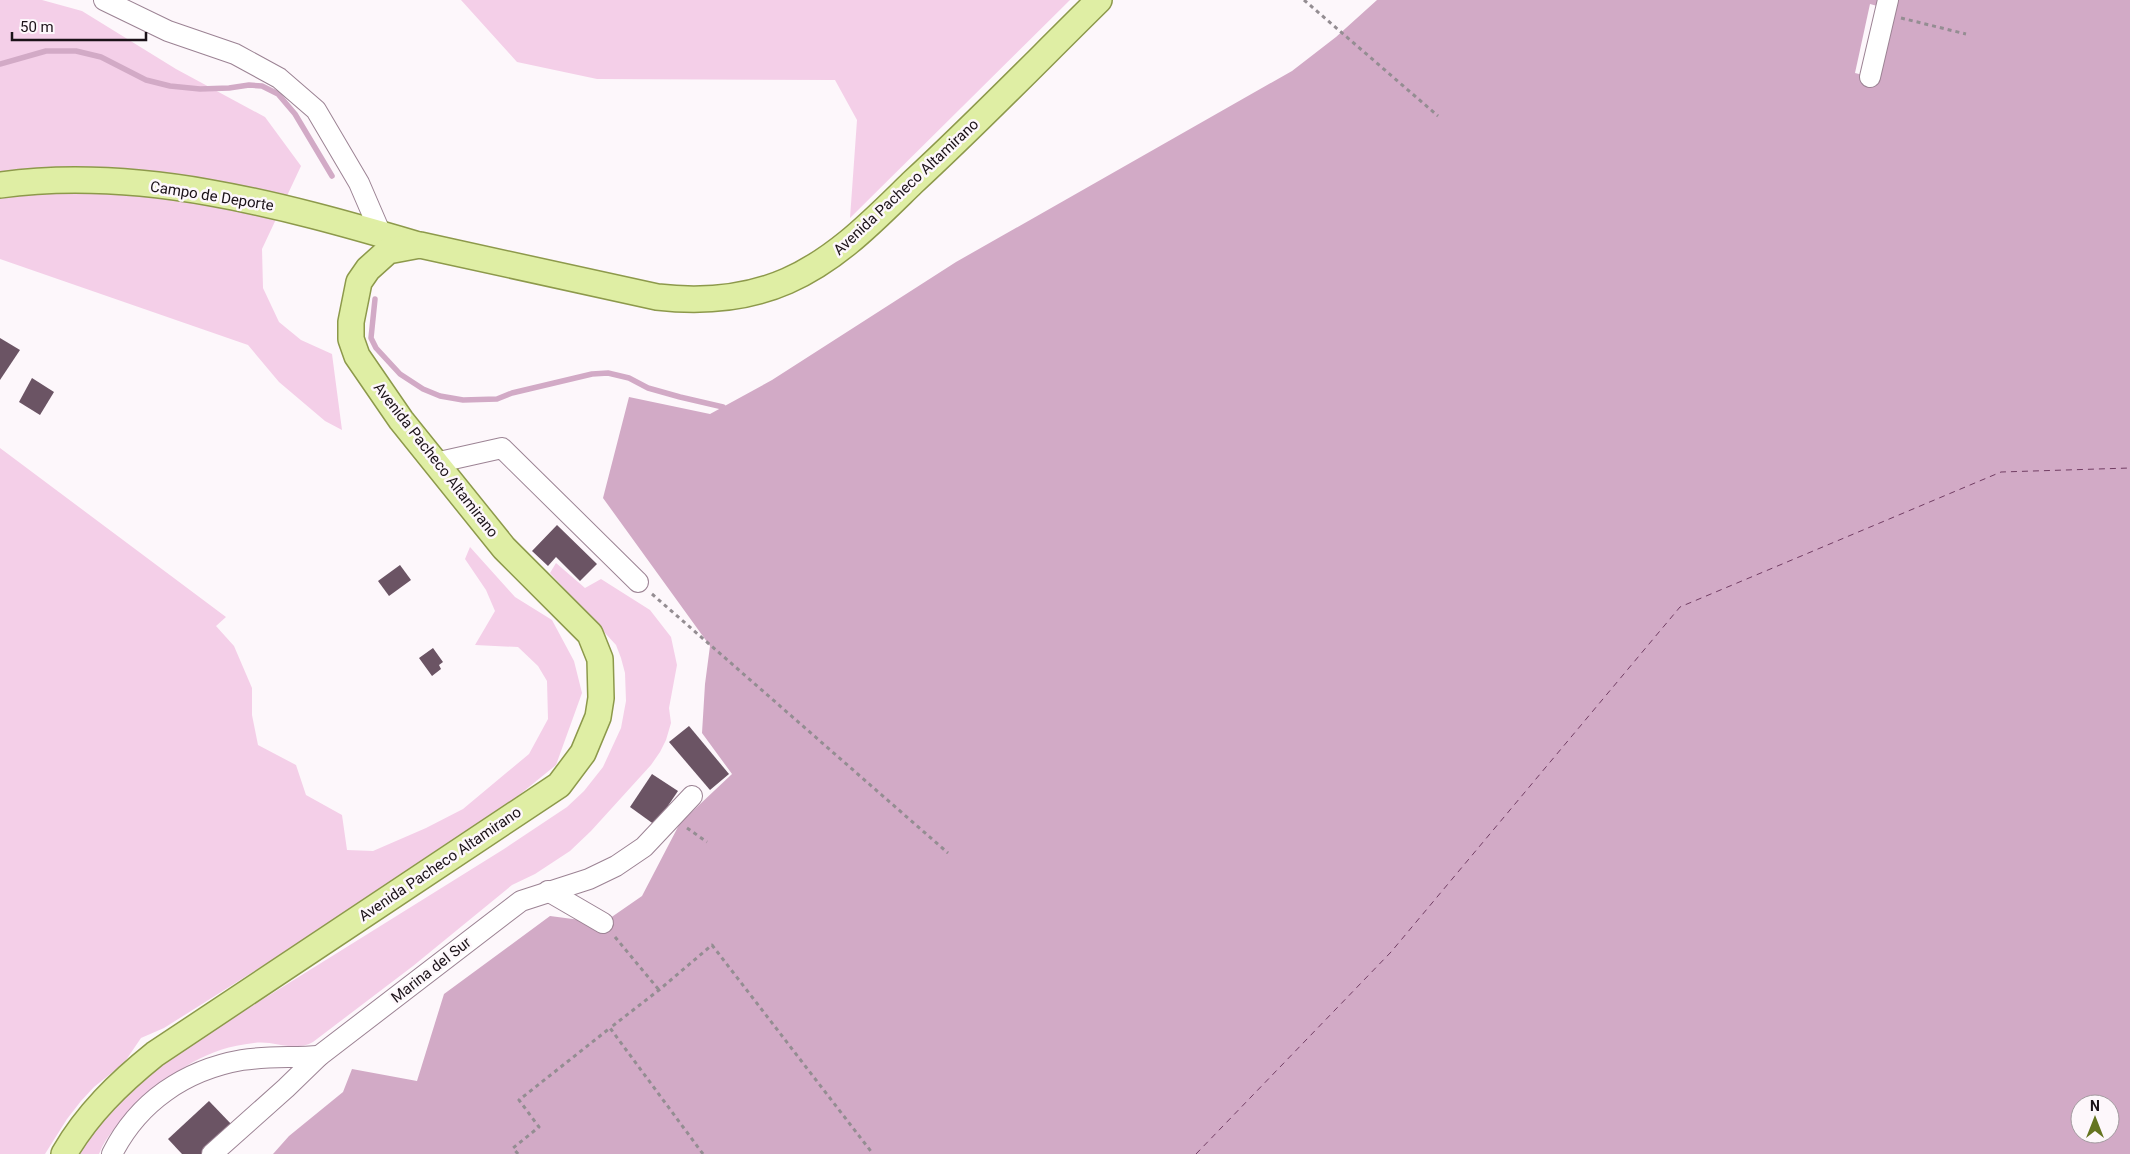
<svg xmlns="http://www.w3.org/2000/svg" width="2130" height="1154" viewBox="0 0 2130 1154" font-family="Roboto,sans-serif">
	<rect width="100%" height="100%" fill="#fdf7fb"/>
	<g fill="#f4cfe8">
		<path d="M 0,0 L 42,0 L 82,11 L 176,69 L 265,117 L 301,166 L 262,249 L 263,288 L 279,322 L 301,340 L 332,354 L 342,430 L 325,421 L 279,382 L 248,345 L 0,259 Z"/>
		<path d="M 461,0 L 1070,0 L 850,218 L 857,120 L 835,80 L 597,79 L 517,62 Z"/>
		<path d="M 0,448 L 226,617 L 216,626 L 234,646 L 252,688 L 252,715 L 258,745 L 296,765 L 306,795 L 342,815 L 347,850 L 373,851 L 426,828 L 463,809 L 529,754 L 548,719 L 547,681 L 538,666 L 518,647 L 475,645 L 495,611 L 486,590 L 465,559 L 470,547 L 515,597 L 552,620 L 574,661 L 582,693 L 556,765 L 470,835 L 164,1028 L 141,1038 L 124,1063 L 94,1087 L 81,1101 L 67,1119 L 45,1154 L 0,1154 Z"/>
		<path d="M 556,563 L 585,588 L 601,579 L 650,610 L 671,637 L 677,665 L 669,708 L 671,723 L 666,740 L 660,752 L 651,765 L 591,831 L 570,851 L 535,874 L 512,885 L 413,966 L 313,1042 C 293,1053 275,1040 254,1043 C 206,1048 176,1070 142,1101 C 125,1116 107,1133 99,1154 L 77,1154 L 118,1097 L 172,1056 L 504,849 L 567,807 L 584,791 L 603,767 L 621,728 L 626,701 L 625,673 L 621,658 L 616,645 L 550,573 Z"/>
	</g>
	<path fill="#d2aac6" fill-rule="evenodd" d="M 1377,0 L 2130,0 L 2130,1154 L 273,1154 L 289,1136 L 343,1092 L 352,1069 L 417,1081 L 444,994 L 550,916 L 603,923 L 642,896 L 680,823 L 732,774 L 702,733 L 705,684 L 710,646 L 603,498 L 629,397 L 710,414 L 772,380 L 956,262 L 1292,71 L 1336,37 ZM 2080,1104 L 2110,1104 L 2110,1134 L 2080,1134 Z"/>
	<path fill="#fdf7fb" d="M 1870,4 L 1896,11 L 1879,79 L 1855,73 Z"/>
	<g fill="none" stroke-linecap="round" stroke-linejoin="round">
		<g stroke="#d2aac6" stroke-width="5.5">
			<path d="M 0,64 L 46,51 L 76,51 L 101,57 L 146,80 L 170,86 L 200,89 L 229,88 L 249,85 L 262,86 L 278,94 L 295,114 L 332,176"/>
			<path d="M 375,299 L 371,338 L 376,348 L 400,374 L 423,389 L 440,396 L 463,400 L 497,399 L 512,393 L 592,374 L 608,373 L 629,378 L 648,388 L 680,397 L 723,407"/>
		</g>
		<path stroke="#723e64" stroke-width="1" stroke-dasharray="6 5" stroke-linecap="butt" d="M 1196,1154 L 1391,952 L 1680,607 L 2001,472 L 2130,468"/>
	</g>
	<g fill="#6b5464">
		<path d="M 0,338 L 20,350 L 0,380 Z"/>
		<path d="M 32,378 L 54,392 L 40,415 L 19,402 Z"/>
		<path d="M 557,525 L 597,564 L 580,581 L 556,557 L 548,566 L 532,551 Z"/>
		<path d="M 400,565 L 411,580 L 389,596 L 378,581 Z"/>
		<path d="M 433,648 L 443,662 L 439,665 L 441,669 L 432,676 L 419,658 Z"/>
		<path d="M 689,726 L 729,774 L 710,790 L 669,742 Z"/>
		<path d="M 652,774 L 678,791 L 655,825 L 630,807 Z"/>
		<path d="M 209,1101 L 233,1126 L 203,1154 L 182,1154 L 168,1139 Z"/>
	</g>
	<g fill="none" stroke-linecap="round" stroke-linejoin="round">
		<defs>
			<g id="minor">
				<path d="M 104,0 L 168,31 L 235,54 L 279,78 L 316,110 L 359,183 L 381,234"/>
				<path d="M 1870,77 L 1888,0"/>
				<path d="M 435,463 L 502,448 L 638,582"/>
				<path d="M 548,891 L 603,923"/>
				<path d="M 112,1154 C 138,1102 185,1070 242,1060 C 267,1056 294,1058 319,1056"/>
				<path d="M 212,1154 L 286,1088 L 319,1056 L 521,901 L 589,879 L 616,866 L 644,847 L 692,796"/>
			</g>
			<g id="major">
				<path d="M 0,185 C 140,166 282,205 415,244"/>
				<path d="M 64,1154 C 87,1114 119,1083 155,1054 L 559,785 L 583,753 L 598,717 L 601,698 L 600,659 L 590,634 L 504,548 L 401,420 L 357,356 L 351,339 L 351,322 L 359,282 L 368,269 L 388,251 L 420,245 L 657,297 C 701,302 746,299 787,281 C 837,259 874,220 912,183 C 976,124 1037,61 1099,0"/>
			</g>
		</defs>
		<use href="#minor" stroke="#9c8394" stroke-width="22"/>
		<use href="#major" stroke="#8d994b" stroke-width="28"/>
		<g stroke="#948d92" stroke-width="3" stroke-dasharray="4 4" stroke-linecap="butt">
			<path d="M 1304,0 L 1438,116"/>
			<path d="M 1901,18 L 1966,34"/>
			<path d="M 652,594 L 948,853"/>
			<path d="M 687,828 L 707,842"/>
			<path d="M 615,937 L 659,990"/>
			<path d="M 518,1154 L 513,1148 L 539,1127 L 519,1100 L 610,1028"/>
			<path d="M 703,1154 L 610,1028 L 659,990 L 712,945 L 873,1154"/>
		</g>
		<use href="#minor" stroke="#fff" stroke-width="20"/>
		<use href="#major" stroke="#dfeea4" stroke-width="25"/>
	</g>
	<g text-anchor="middle" dominant-baseline="central" stroke-width="5" stroke-linejoin="round" paint-order="stroke">
		<g font-size="15" fill="#1b1218" stroke="#fdf7fb">
			<text transform="translate(906 187) rotate(-43)">Avenida Pacheco Altamirano</text>
			<text transform="translate(212 196) rotate(9)">Campo de Deporte</text>
			<text transform="translate(436 460) rotate(52)">Avenida Pacheco Altamirano</text>
			<text transform="translate(440 864) rotate(-34)">Avenida Pacheco Altamirano</text>
			<text transform="translate(431 970) rotate(-38)">Marina del Sur</text>
		</g>
	</g>
	<g transform="translate(2095 1119)"><circle r="24" fill="#fdf7fb" stroke="#a39ba0"/>
	<path d="M0-4L9 19L0 12L-9 19Z" fill="#657420"/>
	<text y="-8" font-size="14" font-weight="bold" text-anchor="middle" fill="#1b1218">N</text>
	</g>
	<path d="M12 32v8h134v-8" fill="none" stroke="#1b1218" stroke-width="2.5"/>
	<text x="20" y="32" font-size="15" fill="#1b1218" stroke="#fdf7fb" stroke-width="4" paint-order="stroke">50 m</text>
</svg>
